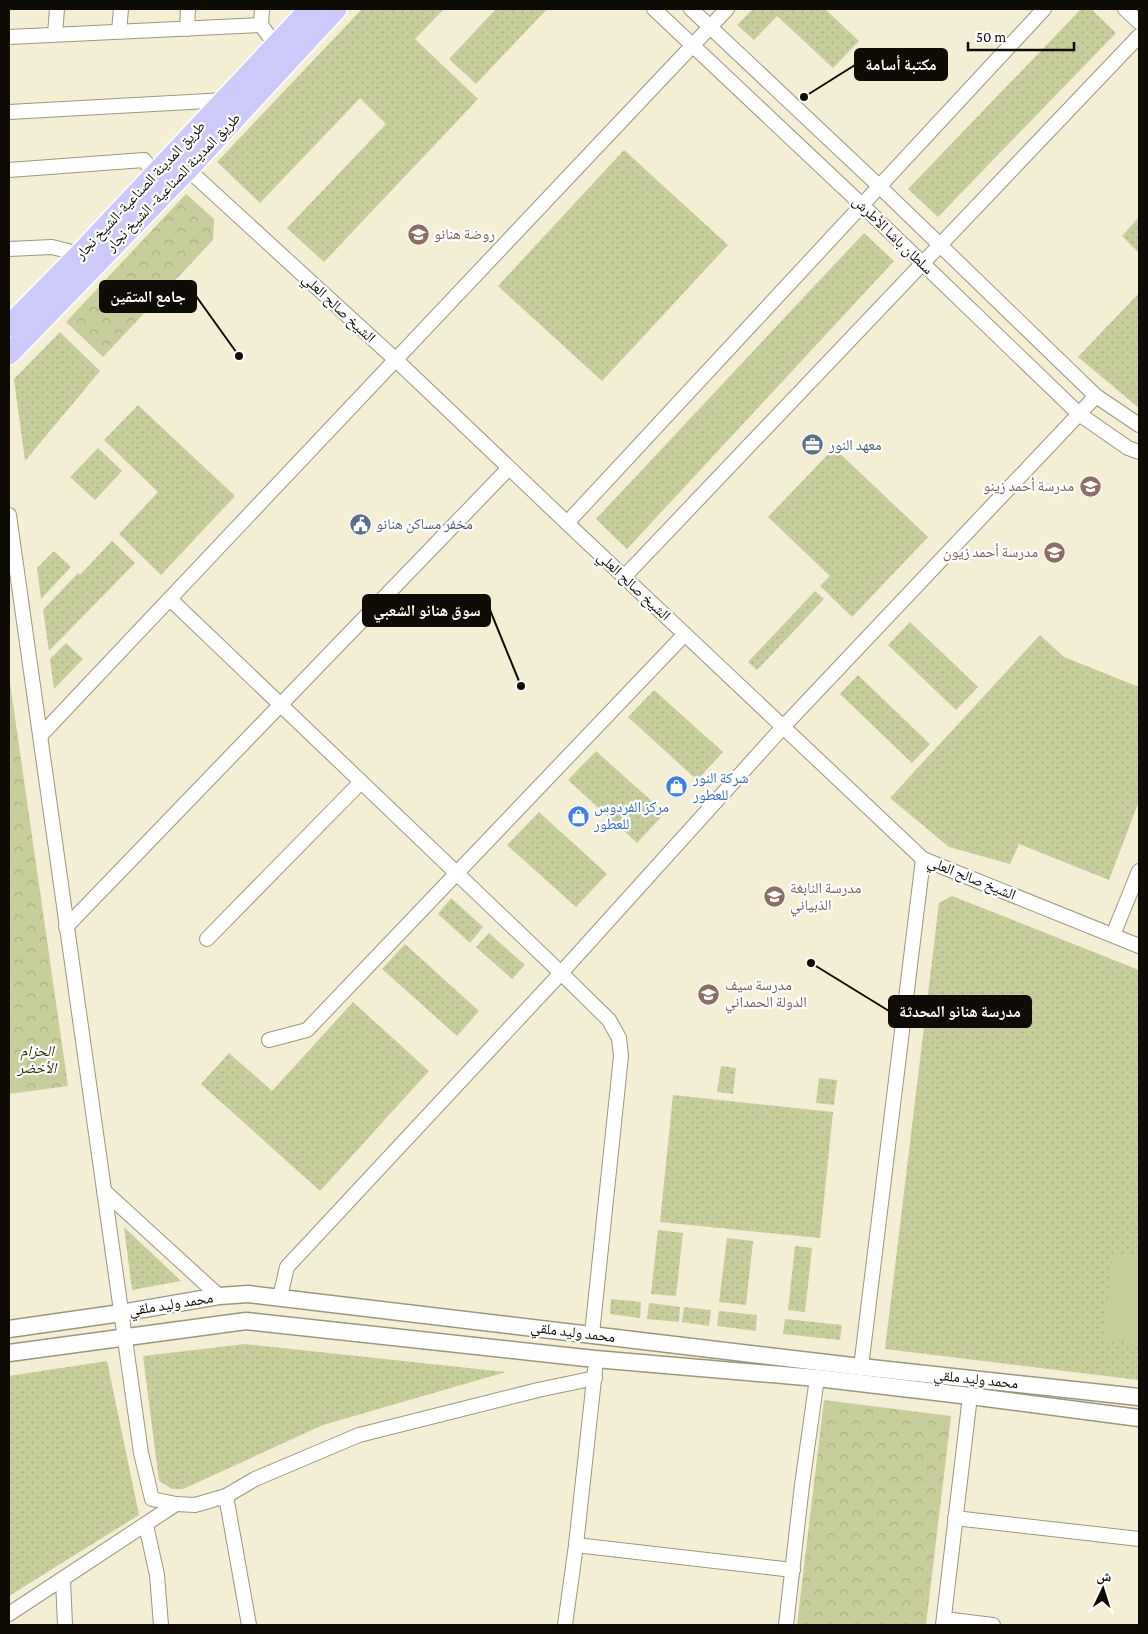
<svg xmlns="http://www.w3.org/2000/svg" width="1148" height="1634" viewBox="0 0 1148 1634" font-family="'Crimson Pro','Noto Naskh Arabic',serif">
	<defs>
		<pattern id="grass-dots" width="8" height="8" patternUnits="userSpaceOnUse" patternTransform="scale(1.25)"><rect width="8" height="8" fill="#c8cd9c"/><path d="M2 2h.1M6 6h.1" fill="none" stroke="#abaf85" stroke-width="1.8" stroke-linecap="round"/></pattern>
		<pattern id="park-crowns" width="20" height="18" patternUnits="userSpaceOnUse" patternTransform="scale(1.25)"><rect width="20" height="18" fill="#c8cd9c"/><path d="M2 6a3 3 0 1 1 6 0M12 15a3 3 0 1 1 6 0" fill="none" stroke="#abaf85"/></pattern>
	</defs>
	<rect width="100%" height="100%" fill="#f4eed5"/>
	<g fill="url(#grass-dots)">
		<path d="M 362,9 L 444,9 L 415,39 L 478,99 L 324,262 L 287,228 L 386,124 L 360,98 L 260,203 L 217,162 Z"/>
		<path d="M 496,9 L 547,9 L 476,84 L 449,59 Z"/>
		<path d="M 753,9 L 825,9 L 859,41 L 833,68 L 777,16 L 754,40 L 737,25 Z"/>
		<path d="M 1081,9 L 1091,9 L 1116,33 L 938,217 L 908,189 Z"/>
		<path d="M 624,150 L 728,245 L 602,381 L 498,286 Z"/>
		<path d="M 1139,217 L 1139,253 L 1122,236 Z"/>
		<path d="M 864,233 L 894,261 L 627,549 L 596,519 Z"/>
		<path d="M 1139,293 L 1139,408 L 1078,357 Z"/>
		<path d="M 60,332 L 100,371 L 25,461 L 14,379 Z"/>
		<path d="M 138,405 L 235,496 L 161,575 L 119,534 L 158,492 L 104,440 Z"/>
		<path d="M 98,448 L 122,471 L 95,500 L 70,477 Z"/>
		<path d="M 834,448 L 928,537 L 852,617 L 820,586 L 830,576 L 768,517 Z"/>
		<path d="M 112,541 L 135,563 L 49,651 L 43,610 L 78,573 L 80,575 Z"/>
		<path d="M 54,551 L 71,567 L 41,599 L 37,568 Z"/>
		<path d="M 815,591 L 824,599 L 757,670 L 748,662 Z"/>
		<path d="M 910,622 L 978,687 L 956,710 L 888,645 Z"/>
		<path d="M 1040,635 L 1064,657 L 1139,687 L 1139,801 L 1109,880 L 1019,844 L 1010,864 L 949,847 L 890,798 Z"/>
		<path d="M 66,643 L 83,659 L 54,689 L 50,659 Z"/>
		<path d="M 858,675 L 930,744 L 912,763 L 840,694 Z"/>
		<path d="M 654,690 L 723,752 L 697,780 L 628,717 Z"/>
		<path d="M 596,751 L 665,813 L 637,843 L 568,780 Z"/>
		<path d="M 539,812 L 607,874 L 576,907 L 507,845 Z"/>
		<path d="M 952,896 L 1139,970 L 1139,1380 L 885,1349 L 939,903 Z"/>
		<path d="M 451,898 L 483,927 L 470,943 L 438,914 Z"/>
		<path d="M 489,933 L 525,965 L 512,979 L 476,947 Z"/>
		<path d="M 405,944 L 479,1011 L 457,1036 L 382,969 Z"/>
		<path d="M 353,1002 L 429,1071 L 320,1191 L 201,1084 L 229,1053 L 272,1091 Z"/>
		<path d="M 721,1066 L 736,1068 L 733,1094 L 717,1092 Z"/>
		<path d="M 819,1078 L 837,1080 L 834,1105 L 816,1103 Z"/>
		<path d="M 673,1095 L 833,1112 L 820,1238 L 660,1222 Z"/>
		<path d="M 124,1227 L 181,1281 L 132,1290 Z"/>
		<path d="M 658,1230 L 683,1233 L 676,1296 L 651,1294 Z"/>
		<path d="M 727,1238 L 753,1241 L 746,1305 L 719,1302 Z"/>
		<path d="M 795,1246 L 812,1248 L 805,1312 L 788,1310 Z"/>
		<path d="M 611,1299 L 641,1302 L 640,1318 L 610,1314 Z"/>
		<path d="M 649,1303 L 680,1307 L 679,1322 L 647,1319 Z"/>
		<path d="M 684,1307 L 711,1310 L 709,1326 L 682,1322 Z"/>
		<path d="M 719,1311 L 757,1315 L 756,1331 L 717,1326 Z"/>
		<path d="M 785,1319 L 842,1325 L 840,1340 L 783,1334 Z"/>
		<path d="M 245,1344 L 506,1372 L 323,1425 L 183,1489 L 172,1489 L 159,1481 L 143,1356 Z"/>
		<path d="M 107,1361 L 139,1515 L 9,1596 L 9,1376 Z"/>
	</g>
	<g fill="url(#park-crowns)">
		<path d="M 186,194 L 214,219 L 213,240 L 103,357 L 66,322 Z"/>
		<path d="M 9,676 L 68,1086 L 9,1094 Z"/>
		<path d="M 824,1400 L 951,1416 L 926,1625 L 797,1625 Z"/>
	</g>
	<path fill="#c8cd9c" d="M 1113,1253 L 1139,1256 L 1139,1344 L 1103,1339 Z"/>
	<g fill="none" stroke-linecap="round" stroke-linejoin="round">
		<defs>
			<g id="minor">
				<path d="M 262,9 L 261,25 L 276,46"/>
				<path d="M 654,9 L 862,205 L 1079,414 L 1128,448 L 1139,452"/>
				<path d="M 691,9 L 879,186 L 1096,396 L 1139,425"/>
				<path d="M 1125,9 L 1139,22"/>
				<path d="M 187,29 L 188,9"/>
				<path d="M 119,31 L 121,9"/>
				<path d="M 55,34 L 57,9"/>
				<path d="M 9,37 L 261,25"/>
				<path d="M 9,112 L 226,100"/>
				<path d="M 182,164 L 396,360 L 567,523 L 923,859 L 1139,946"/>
				<path d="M 9,170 L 144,160 L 155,175"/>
				<path d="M 9,249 L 52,247 L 80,254"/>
				<path d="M 9,515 C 55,828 96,1141 141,1453 L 152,1499 L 176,1504 L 195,1505 L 226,1496 L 255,1479 L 359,1435 L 538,1390 L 595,1378"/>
				<path d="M 567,523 L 1044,9"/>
				<path d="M 624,577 L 1139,36"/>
				<path d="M 170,599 L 561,973 L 609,1020 L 619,1038 L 621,1056 L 592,1334"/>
				<path d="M 41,735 L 727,9"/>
				<path d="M 66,927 L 509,468"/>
				<path d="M 1113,935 L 1139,871"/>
				<path d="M 207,939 L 361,782"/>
				<path d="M 269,1040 L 307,1030 L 685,634"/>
				<path d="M 104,1191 L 219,1296"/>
				<path d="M 280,1297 L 287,1267 L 561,973 L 783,727 L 1096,396"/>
				<path d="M 861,1367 L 923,859"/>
				<path d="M 226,1496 L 249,1625"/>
				<path d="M 955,1518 L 1139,1539"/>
				<path d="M 146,1525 L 157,1575 L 161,1625"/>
				<path d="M 576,1545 L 793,1570"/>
				<path d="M 63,1579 L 65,1625"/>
				<path d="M 9,1614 L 176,1504"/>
				<path d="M 944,1619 L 993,1625"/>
				<path d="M 565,1625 L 576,1545 L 595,1370"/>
				<path d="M 786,1625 L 802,1485 L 817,1378"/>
				<path d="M 943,1625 L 970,1396"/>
			</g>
			<g id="tertiary">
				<path d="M 9,1329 L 121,1313 L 219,1296 L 248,1294 L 861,1367 L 1139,1397"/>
				<path d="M 9,1353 L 246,1321 L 595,1359 L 817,1378 L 970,1396 L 1139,1418"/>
			</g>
			<g id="primary">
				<path d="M 9,326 L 80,254 L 310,9"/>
				<path d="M 9,354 L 188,169 L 336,9"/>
			</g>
		</defs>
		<use href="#minor" stroke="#9b967f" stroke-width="16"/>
		<use href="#tertiary" stroke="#9b967f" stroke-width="19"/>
		<use href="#primary" stroke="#fff" stroke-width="24"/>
		<use href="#minor" stroke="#fff" stroke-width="14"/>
		<use href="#tertiary" stroke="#fff" stroke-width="16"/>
		<use href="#primary" stroke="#cdcafa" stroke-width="21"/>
	</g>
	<defs>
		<symbol id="school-disc" viewBox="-11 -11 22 22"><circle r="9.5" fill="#8d6e63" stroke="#fff"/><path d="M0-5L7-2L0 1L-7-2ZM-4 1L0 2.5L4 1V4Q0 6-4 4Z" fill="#fff"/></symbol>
		<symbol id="office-disc" viewBox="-11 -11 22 22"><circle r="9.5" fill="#5c6f8a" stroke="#fff"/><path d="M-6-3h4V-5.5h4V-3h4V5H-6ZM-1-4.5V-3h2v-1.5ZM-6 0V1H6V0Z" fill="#fff"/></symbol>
		<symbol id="civic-disc" viewBox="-11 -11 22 22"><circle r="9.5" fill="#5c6f8a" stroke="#fff"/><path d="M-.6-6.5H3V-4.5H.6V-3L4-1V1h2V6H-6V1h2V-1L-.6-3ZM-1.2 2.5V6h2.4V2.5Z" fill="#fff"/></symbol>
		<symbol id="shop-disc" viewBox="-11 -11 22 22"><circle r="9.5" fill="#3f7fe0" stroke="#fff"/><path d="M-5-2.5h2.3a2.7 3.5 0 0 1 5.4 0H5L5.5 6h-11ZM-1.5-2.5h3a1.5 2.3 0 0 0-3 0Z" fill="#fff"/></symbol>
	</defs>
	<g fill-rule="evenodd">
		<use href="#school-disc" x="406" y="222" width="25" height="25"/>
		<use href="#office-disc" x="800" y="432" width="25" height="25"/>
		<use href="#school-disc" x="1078" y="474" width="25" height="25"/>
		<use href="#civic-disc" x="348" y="512" width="25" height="25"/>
		<use href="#school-disc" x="1042" y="540" width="25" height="25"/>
		<use href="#shop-disc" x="664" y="774" width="25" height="25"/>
		<use href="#shop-disc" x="566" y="804" width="25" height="25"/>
		<use href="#school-disc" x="762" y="884" width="25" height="25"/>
		<use href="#school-disc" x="696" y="982" width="25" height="25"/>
	</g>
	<g text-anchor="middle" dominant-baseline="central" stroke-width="4.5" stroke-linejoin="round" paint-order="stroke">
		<g font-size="15" fill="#0e0c05" stroke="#fff">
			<text transform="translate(173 182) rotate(-46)">طريق المدينة الصناعية- الشيخ نجار</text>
			<text transform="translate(140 190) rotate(-47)">طريق المدينة الصناعية-الشيخ نجار</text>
			<text transform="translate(893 235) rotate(44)">سلطان باشا الأطرش</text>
			<text transform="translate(339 308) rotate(43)">الشيخ صالح العلي</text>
			<text transform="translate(634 586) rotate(43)">الشيخ صالح العلي</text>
			<text transform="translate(972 878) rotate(22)">الشيخ صالح العلي</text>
			<text transform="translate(171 1304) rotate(-9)">محمد وليد ملقي</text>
			<text transform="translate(573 1332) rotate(7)">محمد وليد ملقي</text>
			<text transform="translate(976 1379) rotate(6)">محمد وليد ملقي</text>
		</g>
		<g font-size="15" fill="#785e54" stroke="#fff" text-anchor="start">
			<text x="434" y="234">روضة هنانو</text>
			<text x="1074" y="486" text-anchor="end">مدرسة أحمد زينو</text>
			<text x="1038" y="552" text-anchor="end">مدرسة أحمد زيون</text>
			<text x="790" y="888">مدرسة النابغة<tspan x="790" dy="17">الذبياني</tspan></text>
			<text x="725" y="985">مدرسة سيف<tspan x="725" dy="17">الدولة الحمداني</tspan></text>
		</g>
		<g font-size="15" fill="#4e5e75" stroke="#fff" text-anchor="start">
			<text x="829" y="445">معهد النور</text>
			<text x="376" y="524">مخفر مساكن هنانو</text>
		</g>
		<g font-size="15" fill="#366cbe" stroke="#fff" text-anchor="start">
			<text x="693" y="778">شركة النور<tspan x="693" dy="17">للعطور</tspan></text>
			<text x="594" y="807">مركز الفردوس<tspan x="594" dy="17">للعطور</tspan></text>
		</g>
		<g font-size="15" font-style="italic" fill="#2b2e01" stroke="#fff">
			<text x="37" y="1051">الحزام<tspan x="37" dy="17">الأخضر</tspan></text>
		</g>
	</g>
	<path fill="none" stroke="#0e0c05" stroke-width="2" d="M804 97L855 65M239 356L196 296M521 686L490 610M811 963L889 1011"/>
	<g fill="#0e0c05" stroke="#fff" stroke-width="2">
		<circle cx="804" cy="97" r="5"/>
		<circle cx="239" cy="356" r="5"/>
		<circle cx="521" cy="686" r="5"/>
		<circle cx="811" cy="963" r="5"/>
	</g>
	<g fill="#0e0c05" stroke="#0e0c05" stroke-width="2">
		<rect x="855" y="49" width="92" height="31" rx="5"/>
		<rect x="100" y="281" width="96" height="31" rx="5"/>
		<rect x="363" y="595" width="127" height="31" rx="5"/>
		<rect x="889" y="996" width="142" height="31" rx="5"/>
	</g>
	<g font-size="16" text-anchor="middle" font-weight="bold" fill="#fff">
		<text x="901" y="70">مكتبة أسامة</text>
		<text x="148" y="302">جامع المتقين</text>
		<text x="427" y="616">سوق هنانو الشعبي</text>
		<text x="960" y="1017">مدرسة هنانو المحدثة</text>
	</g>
	<rect width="1148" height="1634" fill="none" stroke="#0e0c05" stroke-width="20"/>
	<g transform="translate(1103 1589) rotate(4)" stroke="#ffffff" stroke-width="4" paint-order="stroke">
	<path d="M0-4L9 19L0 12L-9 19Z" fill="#0e0c05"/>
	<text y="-8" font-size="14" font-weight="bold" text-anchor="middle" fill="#0e0c05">ش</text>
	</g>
	<path d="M968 42v8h106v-8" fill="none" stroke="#0e0c05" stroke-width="2.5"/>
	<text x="976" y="42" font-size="15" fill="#0e0c05" stroke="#ffffff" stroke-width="4" paint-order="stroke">50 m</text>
</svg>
